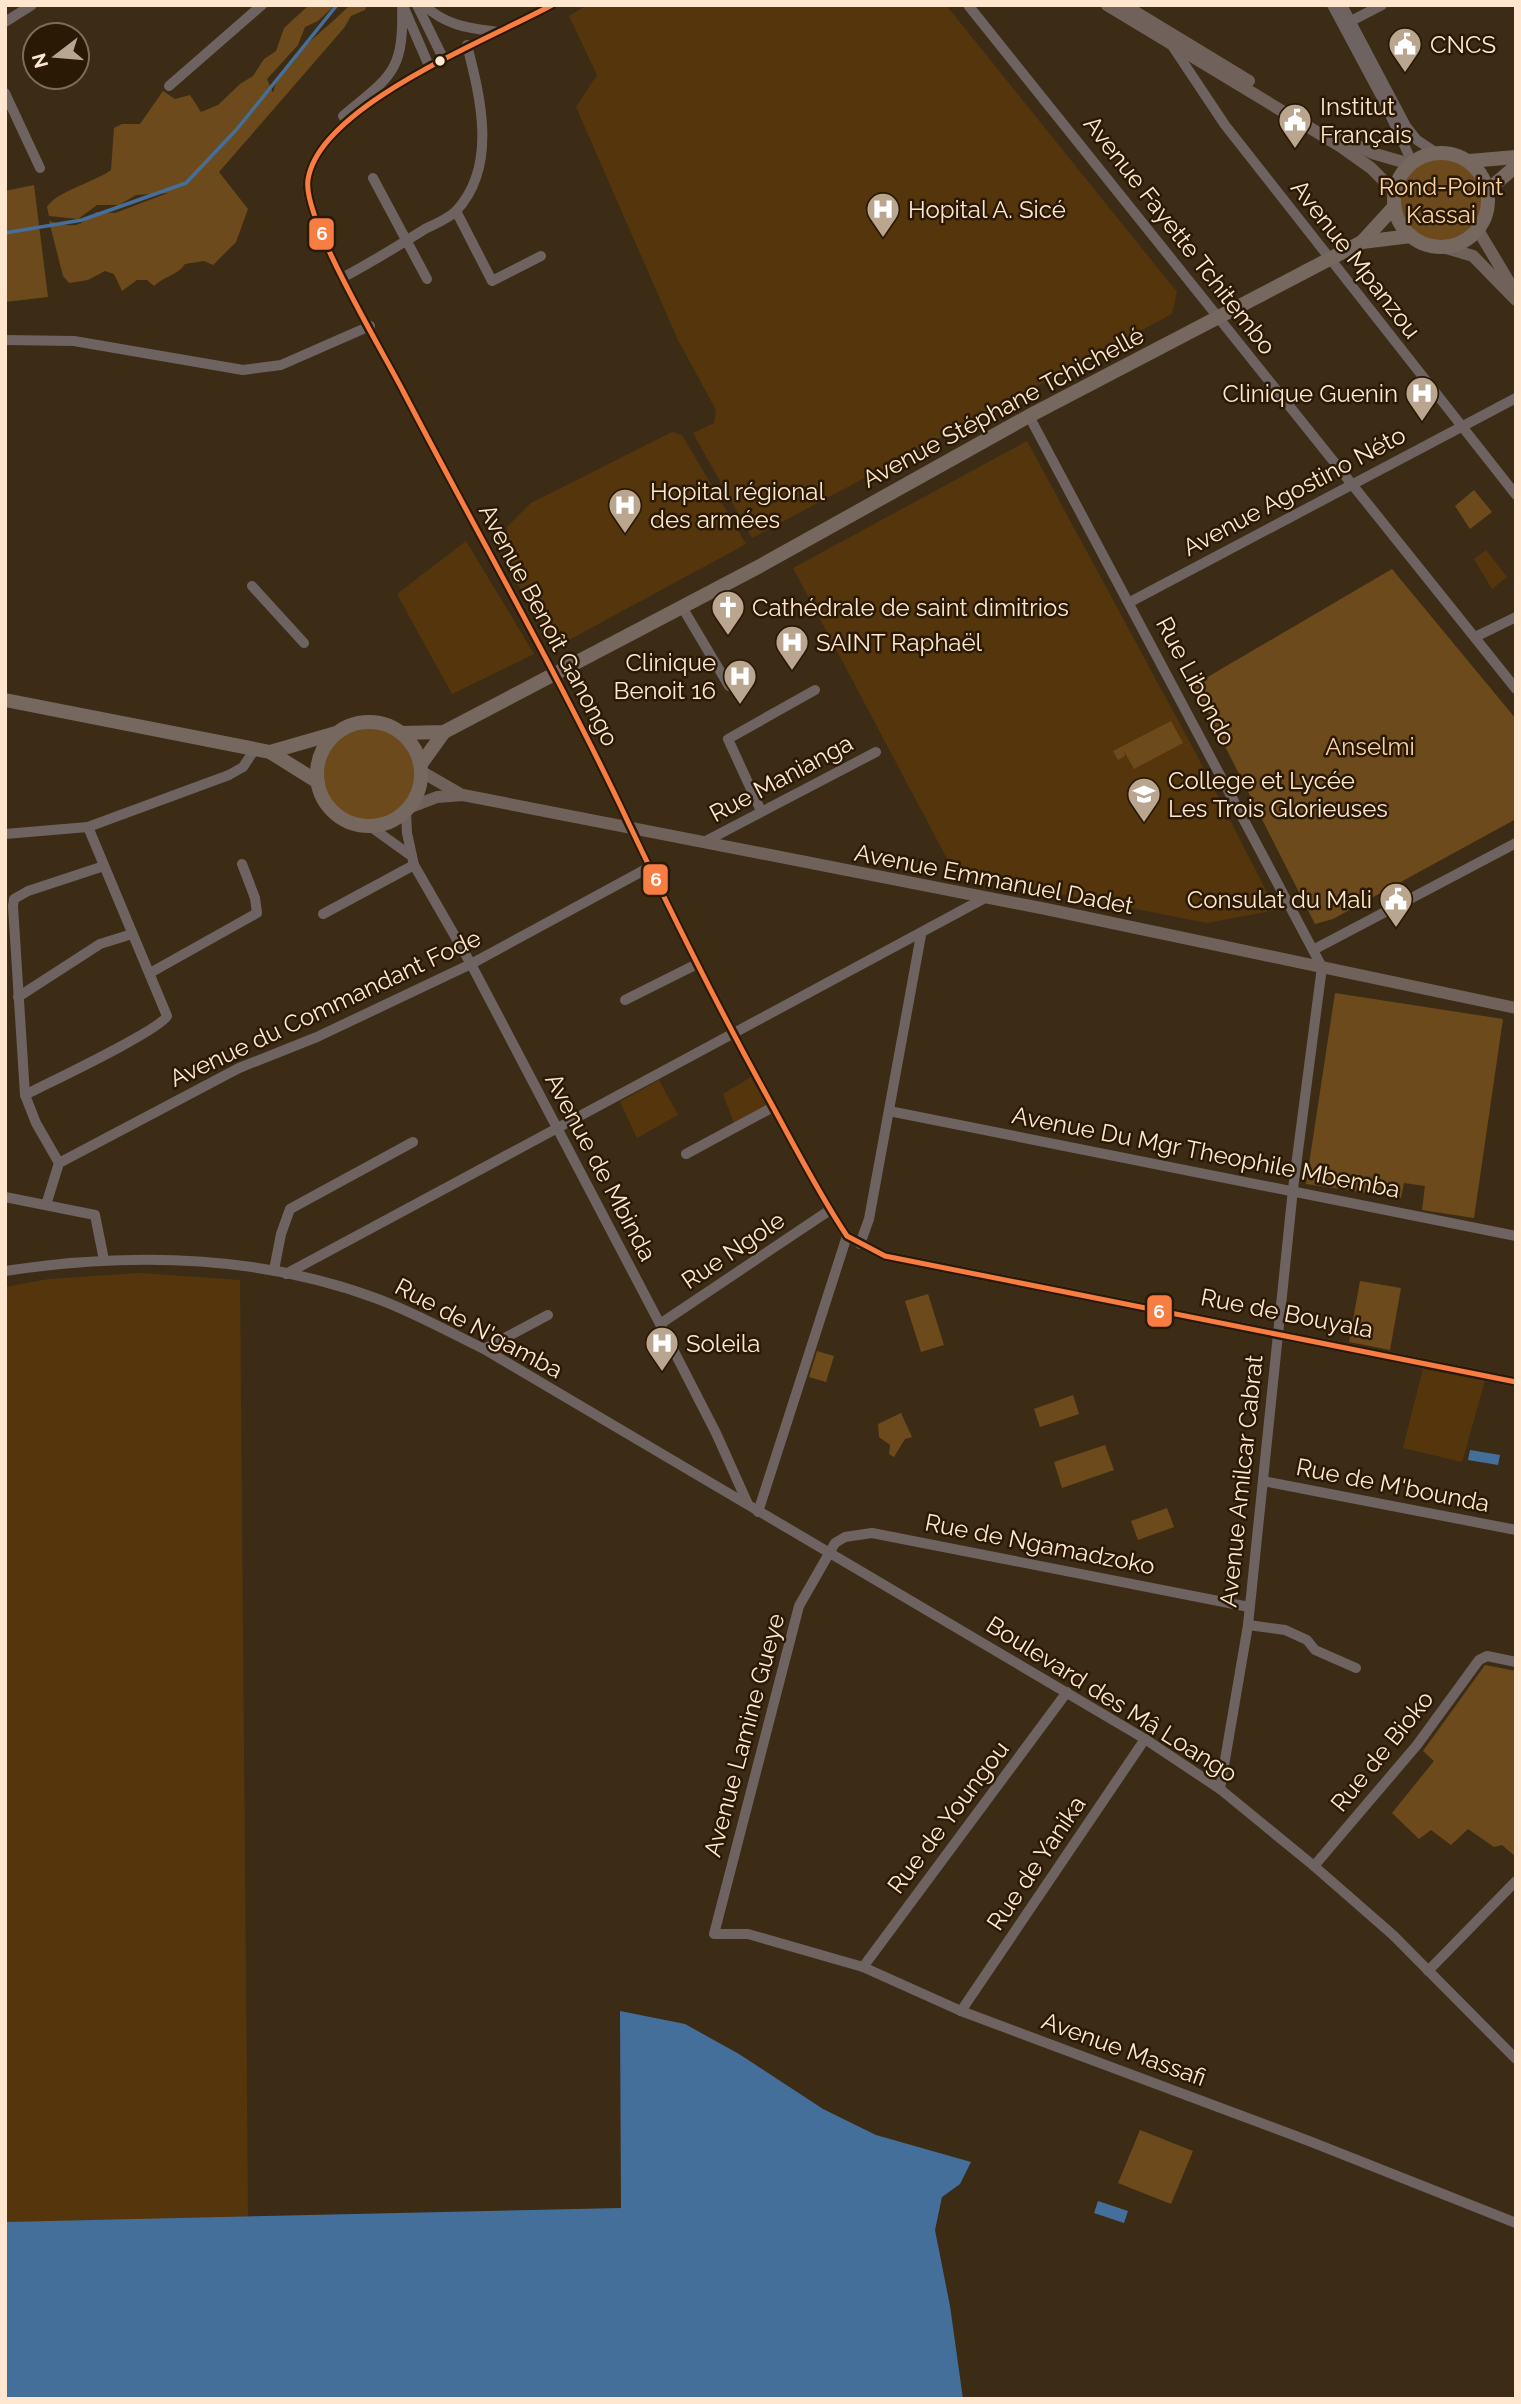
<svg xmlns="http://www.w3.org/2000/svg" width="1521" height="2404" viewBox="0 0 1521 2404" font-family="Raleway,sans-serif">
	<rect width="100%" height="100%" fill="#3c2c16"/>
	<g fill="#55360c">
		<path d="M 587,5 L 946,5 L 1177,292 L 1172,314 L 752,538 L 693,433 L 714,423 L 716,410 L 678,340 L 576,107 L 597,75 L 569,16 Z"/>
		<path d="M 672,432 L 682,435 L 746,544 L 558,646 L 510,572 L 507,527 L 531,503 Z"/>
		<path d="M 1027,441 L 1194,750 L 1276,910 L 1207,923 L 1010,884 L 952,868 L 793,568 Z"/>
		<path d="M 466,541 L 534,654 L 452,694 L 397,594 Z"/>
		<path d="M 1486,550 L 1507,577 L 1492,589 L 1474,559 Z"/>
		<path d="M 751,1077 L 770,1107 L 734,1123 L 723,1094 Z"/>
		<path d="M 659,1080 L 678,1115 L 637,1138 L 620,1102 Z"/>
		<path d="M 139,1273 L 240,1280 L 248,2218 L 5,2222 L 5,1287 L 49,1279 Z"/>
		<path d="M 1423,1369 L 1485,1381 L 1462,1462 L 1403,1448 Z"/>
	</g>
	<g fill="#6d4a1b">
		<path d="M 309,5 L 335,5 L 318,21 L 305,27 L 298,45 L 267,79 L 273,93 C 279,61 327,29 350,5 L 367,5 L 365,10 L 351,16 L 344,28 L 219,172 L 248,209 L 236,242 L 213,265 L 204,261 L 185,264 C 177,276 164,276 154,286 L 147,280 L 137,280 L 122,291 L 114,274 L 105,271 L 88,280 L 69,283 L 63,276 L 49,221 C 72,227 78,229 96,212 L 115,213 L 168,193 L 136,195 L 119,205 L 97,205 L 78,219 L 49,216 L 47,207 C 57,191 93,183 111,170 L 114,128 L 122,124 L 140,124 L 163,91 L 175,99 L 190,95 L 201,112 L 218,105 L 240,84 L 253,76 L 264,59 L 276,51 L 284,28 Z"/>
		<circle cx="1441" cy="200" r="43"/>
		<path d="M 34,185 L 48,297 L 5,302 L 5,191 Z"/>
		<path d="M 1474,490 L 1492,512 L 1470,529 L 1455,506 Z"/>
		<path d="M 1392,569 L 1516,719 L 1516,819 L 1333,919 L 1315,924 L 1194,685 Z"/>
		<path d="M 1171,721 L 1183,743 L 1134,769 L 1124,751 L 1125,756 L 1118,760 L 1113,751 Z"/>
		<circle cx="368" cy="775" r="47"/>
		<path d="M 1335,993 L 1503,1019 L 1474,1218 L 1422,1210 L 1425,1186 L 1404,1183 L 1401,1198 L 1306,1184 Z"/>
		<path d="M 1360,1281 L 1401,1288 L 1390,1350 L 1349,1342 Z"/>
		<path d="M 928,1294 L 944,1345 L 921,1352 L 905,1301 Z"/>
		<path d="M 817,1351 L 834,1356 L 826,1382 L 809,1377 Z"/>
		<path d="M 1073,1395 L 1079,1414 L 1040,1427 L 1034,1409 Z"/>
		<path d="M 901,1413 L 912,1437 L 905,1439 L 894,1457 L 889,1454 L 890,1445 L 879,1437 L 878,1424 Z"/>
		<path d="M 1105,1445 L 1114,1470 L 1062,1488 L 1054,1462 Z"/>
		<path d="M 1167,1508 L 1174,1527 L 1138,1540 L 1131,1521 Z"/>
		<path d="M 1485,1665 L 1516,1671 L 1516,1857 L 1502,1845 L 1494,1847 L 1468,1829 L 1451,1845 L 1431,1830 L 1419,1839 L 1392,1813 L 1434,1761 L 1423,1751 Z"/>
		<path d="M 1140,2130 L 1193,2151 L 1171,2204 L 1118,2183 Z"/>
	</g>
	<g fill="#446f9a">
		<path d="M 1470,1450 L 1500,1455 L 1498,1465 L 1468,1460 Z"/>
		<path d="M 620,2011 L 685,2024 L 739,2054 L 823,2109 L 876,2135 L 971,2162 L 960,2184 L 942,2197 L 935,2230 L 950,2306 L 963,2399 L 5,2399 L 5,2222 L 621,2208 Z"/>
		<path d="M 1098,2201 L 1128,2211 L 1124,2223 L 1094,2213 Z"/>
	</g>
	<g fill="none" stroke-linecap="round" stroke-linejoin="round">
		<path stroke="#446f9a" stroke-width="3.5" d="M 5,233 L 82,220 L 186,183 L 237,129 L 337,5"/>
		<g stroke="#6f6362" stroke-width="10">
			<path d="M 417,5 L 443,58"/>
			<path d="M 424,5 C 446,26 469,28 498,32"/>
			<path d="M 552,5 C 492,38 318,106 308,180 C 302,218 382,350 403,391 C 478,535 560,677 629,824 C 674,919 721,1013 772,1105 C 796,1149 819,1194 847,1236 L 885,1256 L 1516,1382"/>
			<path d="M 968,5 L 1516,689"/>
			<path d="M 1332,5 L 1385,104 L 1412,162"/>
			<path d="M 1342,5 L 1406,126 L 1417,140 L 1435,152"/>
			<path d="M 404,8 L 429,66"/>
			<path d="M 1351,21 L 1382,5"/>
			<path d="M 5,22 L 32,5"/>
			<path d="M 1171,44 L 1225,125 L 1516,495"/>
			<path d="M 169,86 L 262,5"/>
			<path d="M 5,93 L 40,168"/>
			<path d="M 343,116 C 392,75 404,72 402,5"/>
			<path d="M 373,178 L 427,279"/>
			<path d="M 456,211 L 492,281 L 541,256"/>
			<path d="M 342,278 C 370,263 398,246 425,229 C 435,224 450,218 457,210 C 498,165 480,96 467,45"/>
			<path d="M 5,340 L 74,341 L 243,370 L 281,365 L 370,326"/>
			<path d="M 1029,416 L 1322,967 L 1293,1189 L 1248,1625 L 1220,1789"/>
			<path d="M 252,586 L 304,643"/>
			<path d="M 1130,602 L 1516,398"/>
			<path d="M 682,607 L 729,686"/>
			<path d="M 1475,637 L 1516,617"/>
			<path d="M 761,811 L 728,739 L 815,690"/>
			<path d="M 406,812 L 407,833 L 414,865 L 471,964 L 660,1324 L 716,1433 L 747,1502"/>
			<path d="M 371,827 L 410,855"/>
			<path d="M 5,834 L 88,827 L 229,775 L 243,767 L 255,749"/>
			<path d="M 706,841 L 876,752"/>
			<path d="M 323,914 L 414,865"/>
			<path d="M 1313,950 L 1516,843"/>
			<path d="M 150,973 L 257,913 L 255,898 L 242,864"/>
			<path d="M 18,997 L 100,944 L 132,934"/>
			<path d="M 625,1000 L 697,964"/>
			<path d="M 25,1095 C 48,1083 159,1031 167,1016 L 88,827"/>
			<path d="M 889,1111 L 1516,1236"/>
			<path d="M 686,1154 L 773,1107"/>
			<path d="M 59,1163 L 36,1123 L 25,1095 L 13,906 L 14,899 L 28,891 L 104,866"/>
			<path d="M 5,1197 L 95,1215 L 104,1260"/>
			<path d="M 46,1205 L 59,1163 L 239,1068 L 317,1037 L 471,964 L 648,868"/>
			<path d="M 860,1244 L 869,1219 L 921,935"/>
			<path d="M 274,1270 L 281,1234 L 290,1209 L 413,1142"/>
			<path d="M 5,1271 C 130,1252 258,1254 378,1299 C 415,1313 449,1332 484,1349 L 1145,1739 L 1220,1789 L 1314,1866 L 1393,1935 L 1516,2059"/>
			<path d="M 286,1274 L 983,899"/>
			<path d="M 660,1324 L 830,1210"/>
			<path d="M 484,1349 L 548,1315"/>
			<path d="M 1263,1481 L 1516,1530"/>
			<path d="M 758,1512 L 847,1236"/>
			<path d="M 1249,1607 L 872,1533 L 845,1537 L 835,1543 L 799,1606 L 714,1934 L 748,1934 L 863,1967 L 961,2011 L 1309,2141 L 1516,2223"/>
			<path d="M 1248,1625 L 1285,1630 L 1307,1640 L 1315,1650 L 1356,1668"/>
			<path d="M 1314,1866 L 1417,1745 L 1479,1660 L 1487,1656 L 1516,1662"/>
			<path d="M 863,1967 L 1067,1692"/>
			<path d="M 1428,1971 L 1516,1881"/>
			<path d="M 961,2011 L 1145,1739"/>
		</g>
		<g stroke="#70625a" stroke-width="12">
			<path d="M 1107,5 L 1340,146 L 1371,168 L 1395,192"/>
			<path d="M 1124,5 L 1249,81"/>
			<path d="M 1336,135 L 1372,153 L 1410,164"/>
			<path d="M 1478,230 L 1512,287"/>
			<path d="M 1443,247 L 1473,256 L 1516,300"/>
			<path d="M 422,772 L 462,795"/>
			<path d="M 411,807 L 437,797 L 463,795 L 1046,909 L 1516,1008"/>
		</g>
		<g stroke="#76675f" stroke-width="14">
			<circle cx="1441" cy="200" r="47"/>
			<path d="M 1469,161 L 1516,157"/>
			<path d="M 1488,190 L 1516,166"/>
			<path d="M 1362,242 L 1394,207"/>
			<path d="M 5,700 L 270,752 L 318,782"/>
			<circle cx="369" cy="774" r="52"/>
			<path d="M 402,733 L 444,732 L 760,566 L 1029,416 L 1362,242 L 1411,236"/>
			<path d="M 270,752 L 336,733"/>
			<path d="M 421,764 L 444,732"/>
		</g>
		<defs>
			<path id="bus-1" d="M 552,5 C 492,38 318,106 308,180 C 302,218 382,350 403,391 C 478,535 560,677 629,824 C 674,919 721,1013 772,1105 C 796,1149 819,1194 847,1236 L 885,1256 L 1516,1382"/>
		</defs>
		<use href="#bus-1" stroke="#2a1a05" stroke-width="10"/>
		<use href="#bus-1" stroke="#f77d43" stroke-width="5"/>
	</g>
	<defs>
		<symbol id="civic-pin" viewBox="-11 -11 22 30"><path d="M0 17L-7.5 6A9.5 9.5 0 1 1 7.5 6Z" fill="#baa68e" stroke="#2a1a05"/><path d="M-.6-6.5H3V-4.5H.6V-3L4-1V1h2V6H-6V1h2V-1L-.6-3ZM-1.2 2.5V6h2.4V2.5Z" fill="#fff"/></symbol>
		<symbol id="hospital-pin" viewBox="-11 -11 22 30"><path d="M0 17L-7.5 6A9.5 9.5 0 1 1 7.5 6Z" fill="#baa68e" stroke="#2a1a05"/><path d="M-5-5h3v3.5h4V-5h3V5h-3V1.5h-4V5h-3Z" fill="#fff"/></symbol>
		<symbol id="church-pin" viewBox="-11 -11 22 30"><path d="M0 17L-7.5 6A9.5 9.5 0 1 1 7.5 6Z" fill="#baa68e" stroke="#2a1a05"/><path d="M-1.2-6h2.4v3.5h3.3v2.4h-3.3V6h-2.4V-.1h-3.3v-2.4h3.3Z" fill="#fff"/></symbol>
		<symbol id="school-pin" viewBox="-11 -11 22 30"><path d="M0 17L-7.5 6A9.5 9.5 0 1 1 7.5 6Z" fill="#baa68e" stroke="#2a1a05"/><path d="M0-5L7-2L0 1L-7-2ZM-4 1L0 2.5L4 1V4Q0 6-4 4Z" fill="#fff"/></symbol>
	</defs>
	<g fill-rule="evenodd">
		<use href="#civic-pin" x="1386" y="25" width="38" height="52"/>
		<use href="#civic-pin" x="1276" y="101" width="38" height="52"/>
		<use href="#hospital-pin" x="864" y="190" width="38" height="52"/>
		<use href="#hospital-pin" x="1403" y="374" width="38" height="52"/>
		<use href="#hospital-pin" x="606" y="486" width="38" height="52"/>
		<use href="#church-pin" x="709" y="588" width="38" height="52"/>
		<use href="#hospital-pin" x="773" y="623" width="38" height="52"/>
		<use href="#hospital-pin" x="721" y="657" width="38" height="52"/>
		<use href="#school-pin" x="1125" y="775" width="38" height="52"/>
		<use href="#civic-pin" x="1377" y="880" width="38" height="52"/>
		<use href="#hospital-pin" x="643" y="1324" width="38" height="52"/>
	</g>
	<circle fill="#fee7ce" stroke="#2a1a05" stroke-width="2.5" cx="440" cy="61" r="6"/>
	<g text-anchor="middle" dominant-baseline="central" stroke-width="5" stroke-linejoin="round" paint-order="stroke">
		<g font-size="24" fill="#fee7ce" stroke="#2a1a05" text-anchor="start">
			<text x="1430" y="44">CNCS</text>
			<text x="1320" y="106">Institut<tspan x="1320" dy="28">Français</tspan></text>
			<text x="908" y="209">Hopital A. Sicé</text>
			<text x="1398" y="393" text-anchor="end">Clinique Guenin</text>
			<text x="650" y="491">Hopital régional<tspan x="650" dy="28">des armées</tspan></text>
			<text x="752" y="607">Cathédrale de saint dimitrios</text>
			<text x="816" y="642">SAINT Raphaël</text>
			<text x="716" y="662" text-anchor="end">Clinique<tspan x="716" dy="28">Benoit 16</tspan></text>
			<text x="1168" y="780">College et Lycée<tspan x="1168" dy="28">Les Trois Glorieuses</tspan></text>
			<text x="1372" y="899" text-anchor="end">Consulat du Mali</text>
			<text x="686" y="1343">Soleila</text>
		</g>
		<g font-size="24" fill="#fbd2a5" stroke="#2a1a05">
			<text x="1441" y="186">Rond-Point<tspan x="1441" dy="28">Kassai</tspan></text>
			<text x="1370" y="746">Anselmi</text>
		</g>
		<g font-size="24" fill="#fee7ce" stroke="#2a1a05">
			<text transform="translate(1180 235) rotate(52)">Avenue Fayette Tchitembo</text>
			<text transform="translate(1356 259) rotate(52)">Avenue Mpanzou</text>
			<text transform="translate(1003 407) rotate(-28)">Avenue Stéphane Tchichellé</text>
			<text transform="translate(1294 491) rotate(-28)">Avenue Agostino Néto</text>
			<text transform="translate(549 625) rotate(62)">Avenue Benoît Ganongo</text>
			<text transform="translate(1196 681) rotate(62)">Rue Libondo</text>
			<text transform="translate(781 778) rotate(-28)">Rue Manianga</text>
			<text transform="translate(994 879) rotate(11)">Avenue Emmanuel Dadet</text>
			<text transform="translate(325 1008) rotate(-25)">Avenue du Commandant Fode</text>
			<text transform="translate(1206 1152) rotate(11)">Avenue Du Mgr Theophile Mbemba</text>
			<text transform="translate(601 1167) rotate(62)">Avenue de Mbinda</text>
			<text transform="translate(733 1250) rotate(-34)">Rue Ngole</text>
			<text transform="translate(1287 1313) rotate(11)">Rue de Bouyala</text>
			<text transform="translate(479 1328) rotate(28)">Rue de N'gamba</text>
			<text transform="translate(1241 1481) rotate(-84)">Avenue Amilcar Cabrat</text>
			<text transform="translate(1393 1485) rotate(11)">Rue de M'bounda</text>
			<text transform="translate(1040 1544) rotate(11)">Rue de Ngamadzoko</text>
			<text transform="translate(1112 1699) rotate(32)">Boulevard des Mâ Loango</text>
			<text transform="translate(744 1735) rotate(-75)">Avenue Lamine Gueye</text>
			<text transform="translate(1382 1751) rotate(-51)">Rue de Bioko</text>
			<text transform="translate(948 1817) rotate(-53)">Rue de Youngou</text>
			<text transform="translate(1036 1863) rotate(-56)">Rue de Yanika</text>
			<text transform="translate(1124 2049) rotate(20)">Avenue Massafi</text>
		</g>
	</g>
	<g stroke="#2a1a05" stroke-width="2.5">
		<rect x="308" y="217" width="27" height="34" rx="7" fill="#f77d43"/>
		<rect x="642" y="863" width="27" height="33" rx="7" fill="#f77d43"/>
		<rect x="1146" y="1294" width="27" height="34" rx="7" fill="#f77d43"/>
	</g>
	<g font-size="19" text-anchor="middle" font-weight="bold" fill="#fff">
		<text x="322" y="240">6</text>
		<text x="656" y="886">6</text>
		<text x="1159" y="1318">6</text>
	</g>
	<rect width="1521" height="2404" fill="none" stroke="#fee7ce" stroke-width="14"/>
	<g transform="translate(56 56) rotate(254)"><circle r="33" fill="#2a1a05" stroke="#7f6c55" stroke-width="2"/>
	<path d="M0-5L12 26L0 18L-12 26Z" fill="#baa68e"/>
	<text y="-10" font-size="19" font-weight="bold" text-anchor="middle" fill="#fee7ce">N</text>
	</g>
</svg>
